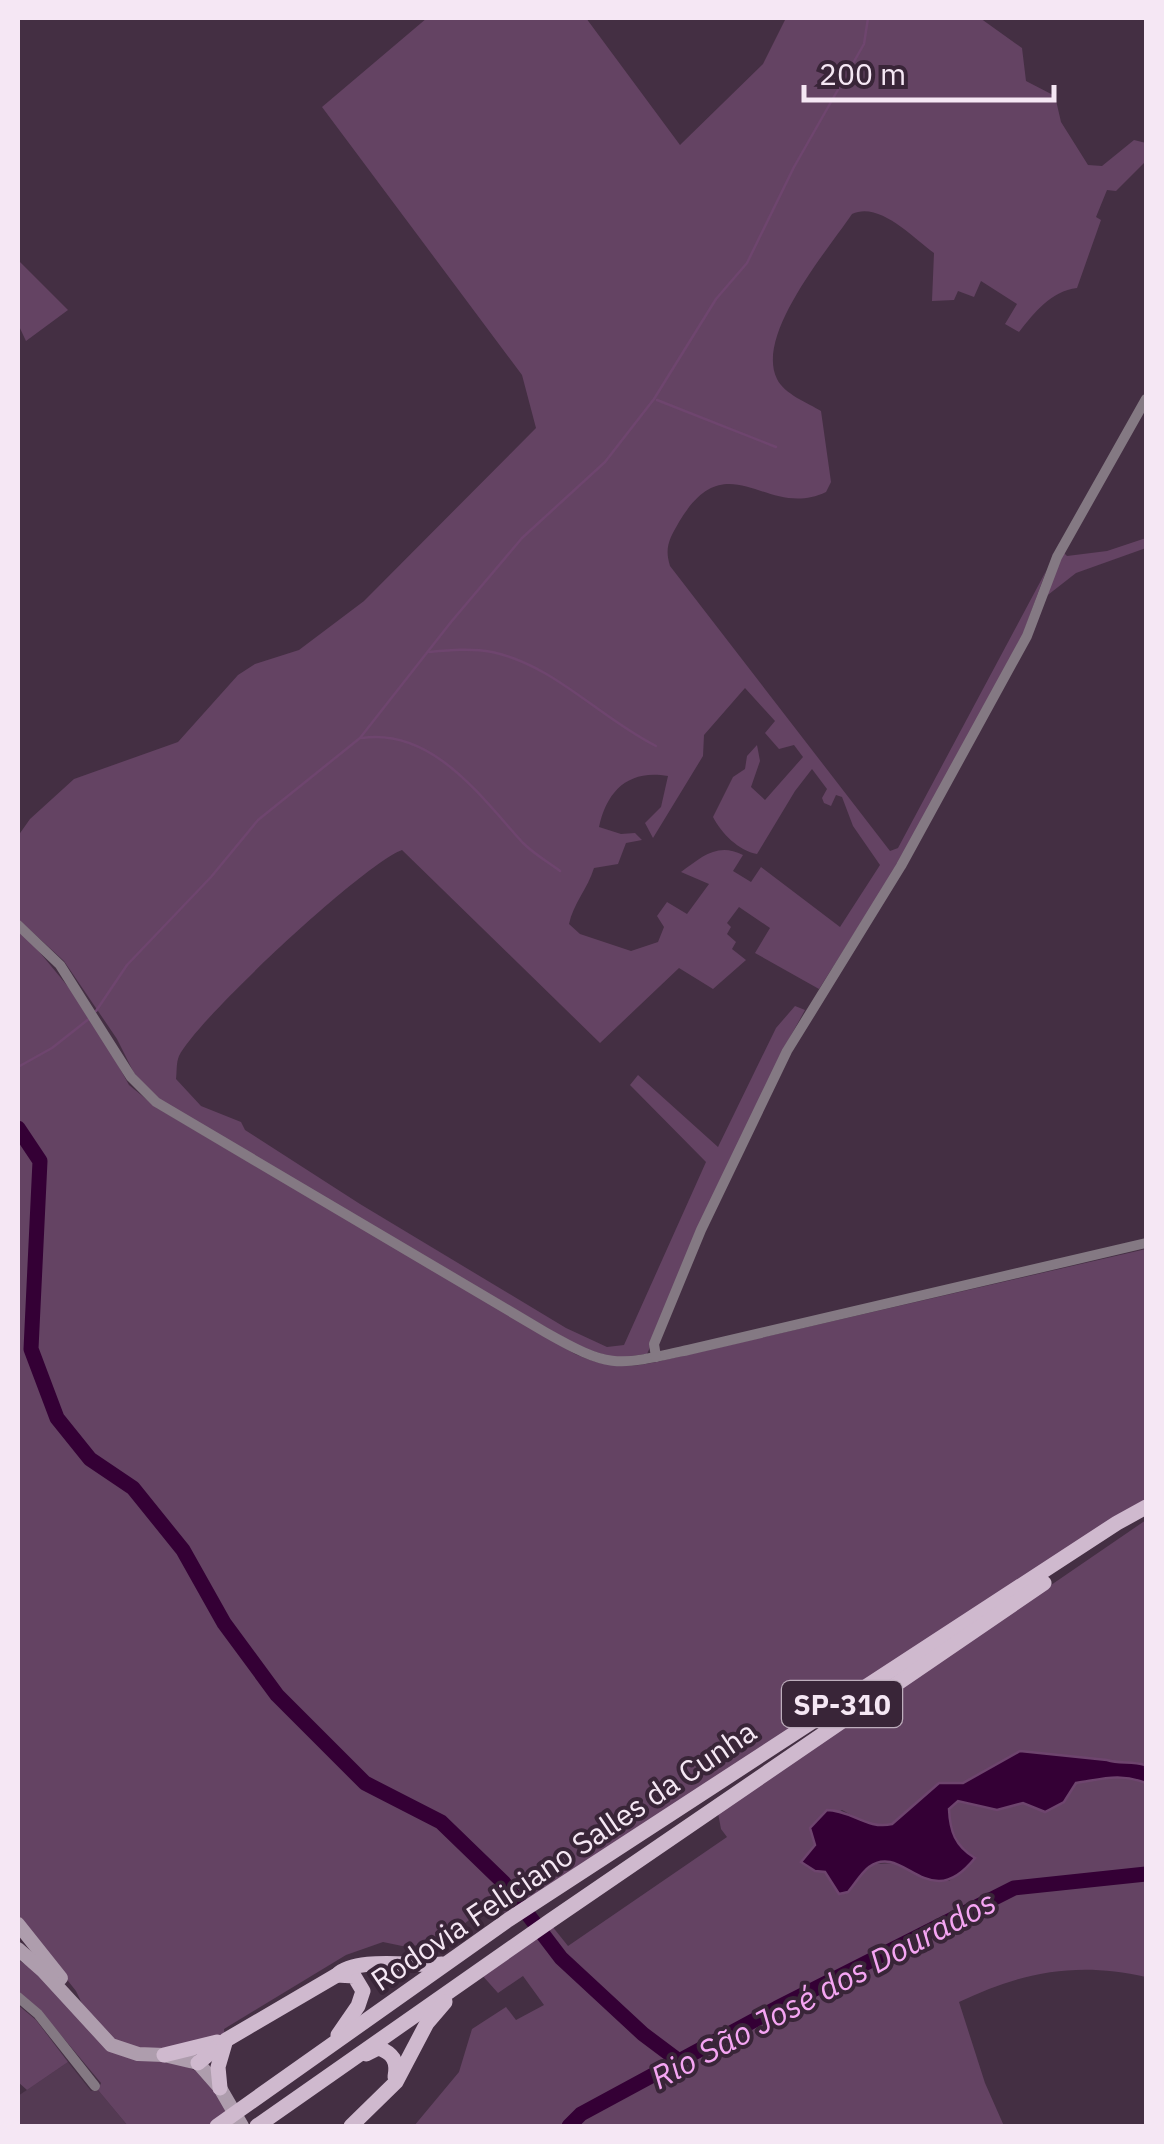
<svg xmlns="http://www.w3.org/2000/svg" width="1164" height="2144" viewBox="0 0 1164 2144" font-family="'IBM Plex Sans',sans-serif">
	<rect width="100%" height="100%" fill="#442f43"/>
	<path fill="#543a53" d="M 68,2062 L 91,2091 L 98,2090 L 128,2126 L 18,2126 L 18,2096 Z"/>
	<g fill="#644363" fill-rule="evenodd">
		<path d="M 427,18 L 586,18 L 680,145 L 763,64 L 786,18 L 980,18 L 1022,48 L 1026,81 L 1055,96 L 1061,122 L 1088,165 L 1102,166 L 1134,140 L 1146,143 L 1146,161 L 1116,191 L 1107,190 L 1096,217 L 1101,220 L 1077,288 C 1051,291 1034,313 1019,332 L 1005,324 L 1017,304 L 981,281 L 974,297 L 958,291 L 954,300 L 932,301 L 934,253 C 912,237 879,201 852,214 C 827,251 755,335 777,379 C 784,394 808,403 821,411 L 831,482 L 826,492 C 766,521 728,440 679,522 C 670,538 664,547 670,566 L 890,851 L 898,848 L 1046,571 L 1023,634 L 898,864 L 819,989 L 755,953 L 770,928 L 739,907 L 727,923 L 731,927 L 727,934 L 736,942 L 732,949 L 746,960 L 713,989 L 679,968 L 600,1043 L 402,850 C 365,863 197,1019 179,1056 C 176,1063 177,1072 176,1079 L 201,1106 L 241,1122 L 245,1130 L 360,1204 L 566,1328 L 607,1347 L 624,1345 L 706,1162 L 630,1085 L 638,1075 L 718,1147 L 776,1028 L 795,1006 L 805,1010 L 784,1048 L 647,1354 L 615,1358 L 580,1347 L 157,1100 L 134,1073 L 117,1039 L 64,961 L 18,919 L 18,836 L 30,819 L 74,779 L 178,742 L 238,675 L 255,664 L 299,650 L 364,601 L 536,428 L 522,375 L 322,107 ZM 745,688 L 775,721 L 765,733 L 779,749 L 794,745 L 803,757 L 765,800 L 751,787 L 760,761 L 757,745 L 747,756 L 745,769 L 733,777 L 713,817 C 721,833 739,851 757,854 L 795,791 L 812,769 L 827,789 L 822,798 L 824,803 L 831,806 L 836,795 L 842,797 L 853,826 L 880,865 L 840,927 L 761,867 L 751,882 L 733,871 L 743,855 C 717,842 702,857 681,872 L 709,884 L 687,914 L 667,902 L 657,916 L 664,927 L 658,942 L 631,951 L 580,934 L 569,924 C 573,904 588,888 594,868 L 618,864 L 626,843 L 642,840 L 635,833 L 621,834 L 599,827 C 607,790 629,769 668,776 L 661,807 L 645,823 L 653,838 L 703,756 L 704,735 Z"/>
		<path d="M 18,260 L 68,310 L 26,341 L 18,324 Z"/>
		<path d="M 1146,538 L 1146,548 L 1076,573 L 1044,598 L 1063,552 L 1067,556 L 1107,551 Z"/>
		<path d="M 18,931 L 32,943 L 89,1012 L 129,1085 L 157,1108 L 575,1354 C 604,1367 624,1369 656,1362 L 1146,1249 L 1146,1499 L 505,1913 L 495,1900 L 442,1941 L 407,1947 L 383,1942 L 346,1955 L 224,2029 L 225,2038 L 156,2052 L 113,2042 L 86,2012 L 76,1991 L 18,1918 Z"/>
		<path d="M 1146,1520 L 1146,1768 C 1137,1759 1120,1764 1106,1760 L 1020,1751 L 963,1783 L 939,1783 L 892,1824 L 868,1824 L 842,1810 L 810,1828 L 815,1845 L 807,1867 L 825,1872 L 832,1880 L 876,1864 L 897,1863 L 930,1880 L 949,1881 L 968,1867 C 964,1843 950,1838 949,1808 L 958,1801 L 1011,1807 L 1023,1803 L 1064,1802 L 1076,1783 C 1103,1779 1120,1773 1146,1783 L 1146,1977 C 1076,1961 1023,1972 959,2002 L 985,2083 L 1004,2126 L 414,2126 L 459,2072 L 472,2029 L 506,2007 L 516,2020 L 544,2005 L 523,1976 L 498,1993 L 481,1974 L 552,1926 L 568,1946 L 727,1837 L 721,1829 L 718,1813 Z"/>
		<path d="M 20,1961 L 41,1975 L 107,2049 C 135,2064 177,2057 201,2074 C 212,2082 221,2102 229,2114 L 209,2126 L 128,2126 L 98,2090 L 101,2083 L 40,2010 L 18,1992 Z"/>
		<path d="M 18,2005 L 36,2020 L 68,2062 L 27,2090 L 18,2082 Z"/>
	</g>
	<path fill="#340035" stroke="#6e456e" stroke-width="2.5" d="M 1020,1751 L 1107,1760 C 1120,1764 1131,1761 1145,1765 L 1146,1783 C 1120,1773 1103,1779 1076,1783 L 1064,1802 L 1045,1812 L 1023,1803 L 997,1810 L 958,1801 L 949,1809 C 950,1831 955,1846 975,1858 C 928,1917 904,1841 869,1867 C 861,1873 855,1884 848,1892 L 839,1894 L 825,1872 L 815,1871 L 801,1862 L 815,1845 L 810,1828 L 827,1810 C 851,1810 867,1830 892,1824 L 939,1783 L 963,1783 Z"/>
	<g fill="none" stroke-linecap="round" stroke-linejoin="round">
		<g stroke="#6e456e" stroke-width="2.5">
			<path d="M 657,400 L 776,447"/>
			<path d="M 429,652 C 450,650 471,648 492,652 C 554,665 600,718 656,746"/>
			<path d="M 362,738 C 433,728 481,797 523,843 C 534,854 548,862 560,871"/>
			<path d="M 96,1011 L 127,965 L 211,877 L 258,820 L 360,738 L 451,622 L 522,538 L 605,462 L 654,399 L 716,299 L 747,263 L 794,167 L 864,44 L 868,18"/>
			<path d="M 18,1067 L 52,1048 L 90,1018"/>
		</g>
		<g stroke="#340035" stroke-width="15">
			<path d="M 18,1128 L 40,1161 L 31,1349 L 57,1418 L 90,1459 L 133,1488 L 183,1550 L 224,1623 L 277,1695 L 365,1783 L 441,1822 L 504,1883 L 561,1958 L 643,2034 L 679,2061"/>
			<path d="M 569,2126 L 581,2114 L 777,2008 L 1014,1888 L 1146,1874"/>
		</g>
		<g stroke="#847983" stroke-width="10">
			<path d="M 18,925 L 60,965 L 131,1077 L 156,1102 L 545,1332 C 610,1369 616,1366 688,1350 L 1146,1243"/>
			<path d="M 656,1357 L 654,1344 L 701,1230 L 787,1051 L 901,866 L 1027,636 L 1057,557 L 1146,399"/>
			<path d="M 18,1997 L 38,2014 L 95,2086"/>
		</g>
		<g stroke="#ae9dad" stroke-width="14">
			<path d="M 18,1924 L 61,1978"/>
			<path d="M 18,1949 L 43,1971 L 111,2045 L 138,2054 L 164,2055 L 198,2063 L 220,2088 L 242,2126"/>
		</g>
		<g stroke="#cfb9ce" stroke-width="15">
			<path d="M 337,1975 L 354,1976 L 363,1991 L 358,2006 L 338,2035"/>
			<path d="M 366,2054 L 378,2048 C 393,2053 398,2061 395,2077"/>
			<path d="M 164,2055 L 217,2042"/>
			<path d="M 198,2063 L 226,2040 L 337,1975 C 356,1956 414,1967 442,1964"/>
			<path d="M 220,2088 L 218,2067 L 225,2043"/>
			<path d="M 217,2126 L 508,1920 L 1117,1523 L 1146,1507"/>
			<path d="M 257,2126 L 550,1921 L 1044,1583"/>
			<path d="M 351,2126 L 396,2082 L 427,2023 L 445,2002"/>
		</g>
	</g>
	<g text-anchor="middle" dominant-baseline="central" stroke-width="8" stroke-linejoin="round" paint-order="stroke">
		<rect fill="#392538" stroke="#bdadbc" stroke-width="2.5" x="782" y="1681" width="120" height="46" rx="8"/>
		<g font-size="28" font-weight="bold" fill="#f5e7f4">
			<text x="842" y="1704">SP-310</text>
		</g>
		<g font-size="30" fill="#f5e7f4" stroke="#392538">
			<text transform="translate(563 1855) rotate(-34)">Rodovia Feliciano Salles da Cunha</text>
		</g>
		<g font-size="32" font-style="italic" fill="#f5a5f3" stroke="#392538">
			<text transform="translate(823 1989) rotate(-28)">Rio São José dos Dourados</text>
		</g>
	</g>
	<rect width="1164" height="2144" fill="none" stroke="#f5e7f4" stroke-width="40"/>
	<path d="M804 85v15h250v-15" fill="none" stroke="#f5e7f4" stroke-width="5"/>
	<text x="819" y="85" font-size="30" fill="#f5e7f4" stroke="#392538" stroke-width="8" paint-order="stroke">200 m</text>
</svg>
